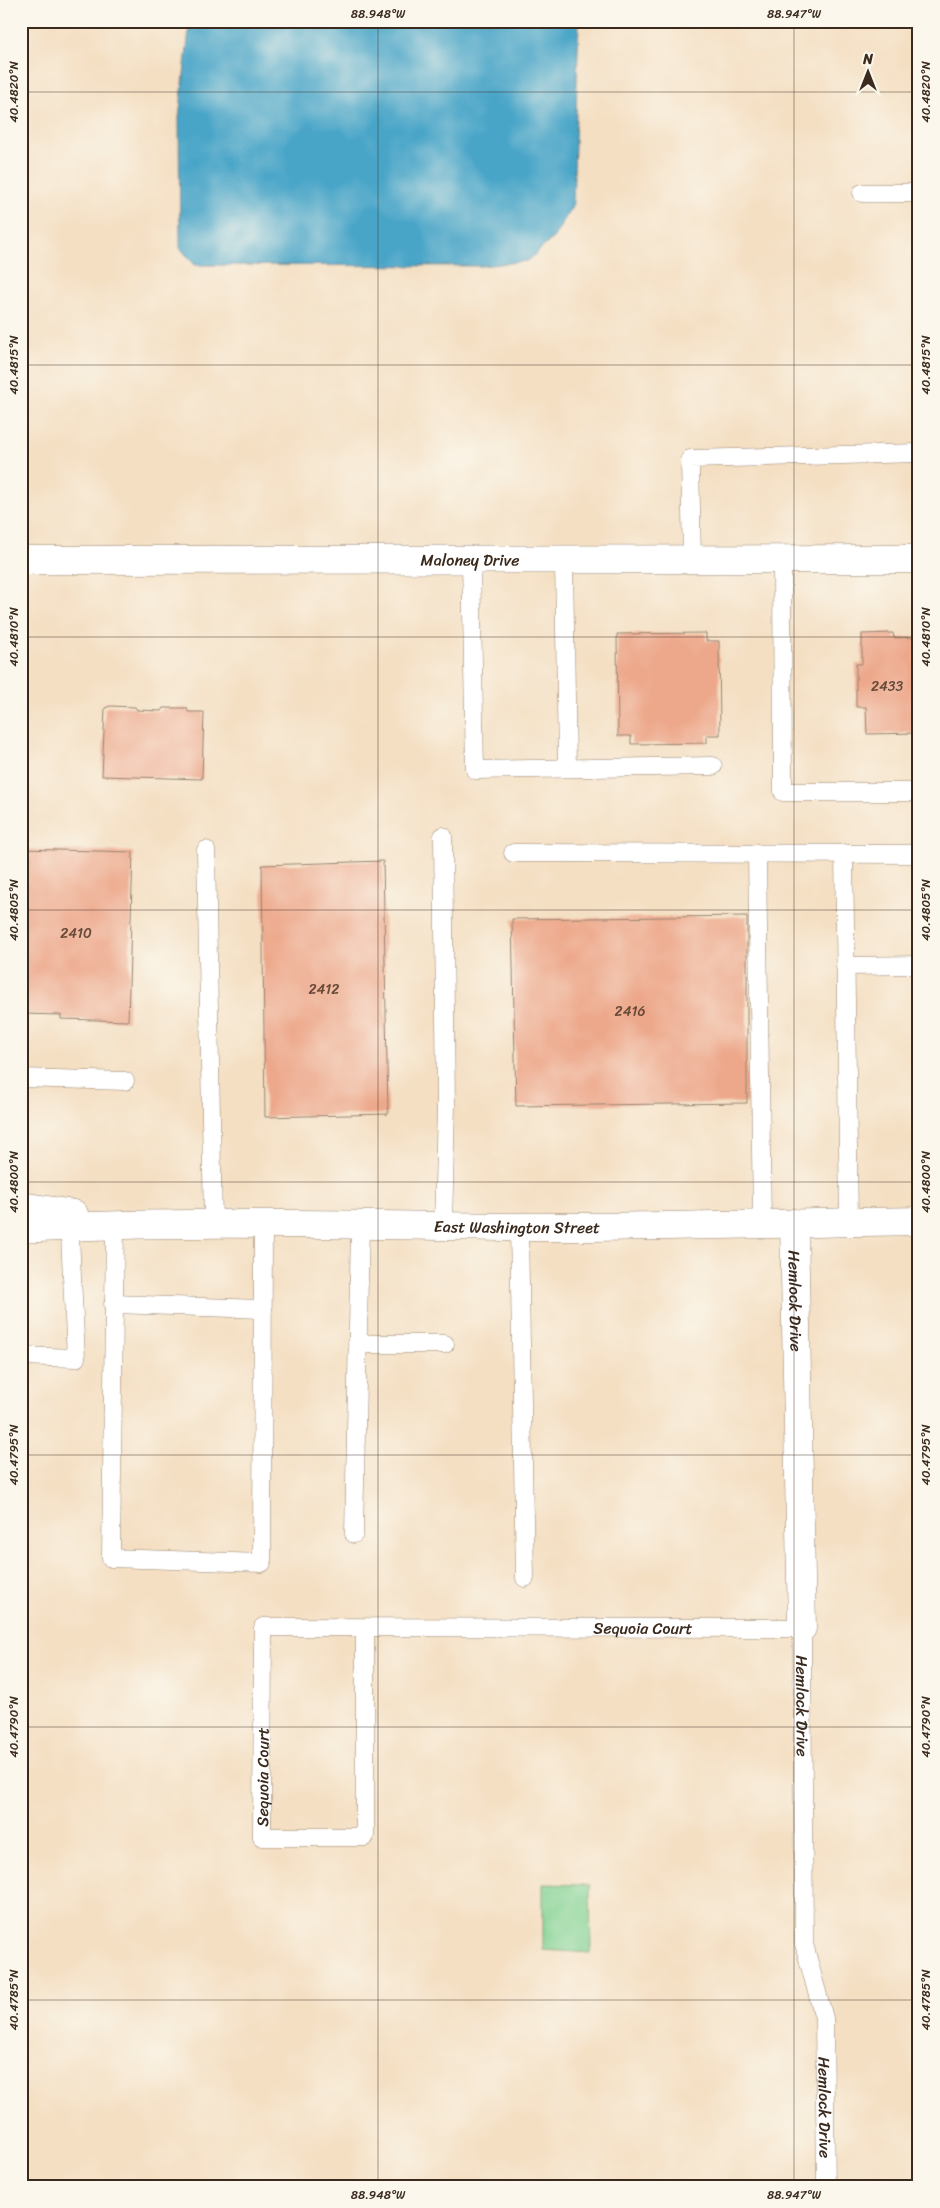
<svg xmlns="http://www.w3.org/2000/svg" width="940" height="2208" viewBox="0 0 940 2208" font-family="Sriracha,sans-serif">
	<rect width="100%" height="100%" fill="#fbf7ec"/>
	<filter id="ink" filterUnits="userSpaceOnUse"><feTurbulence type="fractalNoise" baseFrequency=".02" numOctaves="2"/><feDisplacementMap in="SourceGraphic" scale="10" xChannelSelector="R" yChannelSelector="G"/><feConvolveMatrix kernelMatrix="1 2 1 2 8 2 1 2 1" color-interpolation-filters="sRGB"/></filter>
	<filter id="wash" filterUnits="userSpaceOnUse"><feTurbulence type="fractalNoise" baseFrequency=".0096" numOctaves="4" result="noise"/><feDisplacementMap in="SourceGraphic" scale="20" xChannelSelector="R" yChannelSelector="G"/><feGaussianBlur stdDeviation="1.12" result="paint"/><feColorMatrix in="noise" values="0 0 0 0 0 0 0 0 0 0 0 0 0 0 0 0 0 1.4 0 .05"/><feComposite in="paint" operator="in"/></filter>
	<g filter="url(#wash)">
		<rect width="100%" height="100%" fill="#f4dfc3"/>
		<path fill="#80d192" stroke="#5e7e58" d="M 543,1884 L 590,1885 L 591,1953 L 543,1950 Z"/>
		<path fill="#4aa5c8" stroke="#426873" d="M 190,21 L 579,21 L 573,205 L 554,237 L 528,261 L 481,266 L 195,265 L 180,248 L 179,118 Z"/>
		<g id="blocks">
			<g fill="#eda88b">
				<path d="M 706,633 L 706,641 L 719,641 L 720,735 L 707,735 L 707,743 L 631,744 L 631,736 L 618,736 L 617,634 Z"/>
				<path d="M 893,633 L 894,638 L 919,637 L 919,733 L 867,734 L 866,707 L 856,707 L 856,664 L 862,664 L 862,634 Z"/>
				<path d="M 110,706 L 135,707 L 137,710 L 161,711 L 163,708 L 187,708 L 188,712 L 204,712 L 202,779 L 102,776 L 105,708 Z"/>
				<path d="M 21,849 L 133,852 L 128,1021 L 61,1019 L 61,1015 L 21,1014 Z"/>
				<path d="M 383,861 L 388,1114 L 265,1117 L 262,865 Z"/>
				<path d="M 747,916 L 747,1103 L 516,1106 L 512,919 Z"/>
			</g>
		</g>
	</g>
	<g filter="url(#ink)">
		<use href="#blocks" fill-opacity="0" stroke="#988470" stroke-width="1"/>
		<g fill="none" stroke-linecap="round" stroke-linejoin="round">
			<defs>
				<g id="service">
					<path d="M 862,193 L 919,193"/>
					<path d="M 471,560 L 475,770 L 713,766"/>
					<path d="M 564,560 L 567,768"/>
					<path d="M 692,560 L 690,459 L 919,453"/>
					<path d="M 782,560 L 783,792 L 919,792"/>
					<path d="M 443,836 L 446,1105 L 443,1225"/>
					<path d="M 206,850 L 213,1224"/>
					<path d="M 513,853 L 919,854"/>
					<path d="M 757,853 L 762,1224"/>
					<path d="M 844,853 L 849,1222"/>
					<path d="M 845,966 L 919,965"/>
					<path d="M 21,1078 L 125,1081"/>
					<path d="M 115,1224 L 111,1558 L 262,1563 L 263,1225"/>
					<path d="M 519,1227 L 525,1578"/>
					<path d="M 113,1304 L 263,1309"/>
					<path d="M 357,1344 L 445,1344"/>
					<path d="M 21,1356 L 76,1358 L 69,1216"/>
					<path d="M 354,1534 L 360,1225"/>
					<path id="s1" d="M 365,1629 L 365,1837 L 262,1837 L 263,1627 L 802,1628 L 804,1944 L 824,2018 L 826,2187"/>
				</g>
				<g id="minor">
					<path id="s2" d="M 21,560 L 919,559"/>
					<path id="s3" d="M 794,1223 L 802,1628"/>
				</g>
				<g id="secondary">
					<path d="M 21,1206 L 74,1214"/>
					<path id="s4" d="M 21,1229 C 185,1220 349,1225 513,1227 C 648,1228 784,1223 919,1221"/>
				</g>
			</defs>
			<use href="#service" stroke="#988470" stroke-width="19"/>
			<use href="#minor" stroke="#988470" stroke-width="29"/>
			<use href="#secondary" stroke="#988470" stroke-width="29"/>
			<use href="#service" stroke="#fff" stroke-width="18"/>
			<use href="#minor" stroke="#fff" stroke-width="28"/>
			<use href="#secondary" stroke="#fff" stroke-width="28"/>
		</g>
	</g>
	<path fill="none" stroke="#3b2a1e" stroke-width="1" stroke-opacity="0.45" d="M 378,21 L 378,2187M 794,21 L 794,2187M 21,92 L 919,92M 21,365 L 919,365M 21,637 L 919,637M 21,910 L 919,910M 21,1182 L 919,1182M 21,1455 L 919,1455M 21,1727 L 919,1727M 21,2000 L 919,2000"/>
	<g text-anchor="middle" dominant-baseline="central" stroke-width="4" stroke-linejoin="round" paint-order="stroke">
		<g font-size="14" fill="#684a39">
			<text x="887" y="686">2433</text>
			<text x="76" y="933">2410</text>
			<text x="324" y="989">2412</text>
			<text x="630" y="1011">2416</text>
		</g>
		<g font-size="16" fill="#3b2a1e" stroke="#fbf7ec">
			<text stroke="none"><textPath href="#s2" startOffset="449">Maloney Drive</textPath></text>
			<text stroke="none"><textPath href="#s4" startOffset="496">East Washington Street</textPath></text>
			<text stroke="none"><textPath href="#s3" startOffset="78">Hemlock Drive</textPath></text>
			<text stroke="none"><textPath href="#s1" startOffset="901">Sequoia Court</textPath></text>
			<text stroke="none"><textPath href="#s1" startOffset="1138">Hemlock Drive</textPath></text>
			<text stroke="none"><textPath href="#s1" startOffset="371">Sequoia Court</textPath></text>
			<text stroke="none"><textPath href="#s1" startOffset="1542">Hemlock Drive</textPath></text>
		</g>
	</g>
	<rect width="940" height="2208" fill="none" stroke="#fbf7ec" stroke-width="55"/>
	<g transform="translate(868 72)" stroke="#fbf7ec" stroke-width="4" paint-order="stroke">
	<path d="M0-4L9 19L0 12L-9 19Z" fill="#3b2a1e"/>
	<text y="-8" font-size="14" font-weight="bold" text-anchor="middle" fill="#3b2a1e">N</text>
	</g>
	<rect x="28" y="28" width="884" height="2152" fill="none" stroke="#3b2a1e" stroke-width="2"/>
	<g font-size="12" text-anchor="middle" fill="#3b2a1e">
		<text x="378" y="18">88.948°W</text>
		<text x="794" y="18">88.947°W</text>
		<text transform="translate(14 92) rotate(-90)" y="4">40.4820°N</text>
		<text transform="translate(926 92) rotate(-90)" y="4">40.4820°N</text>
		<text transform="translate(14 365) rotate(-90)" y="4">40.4815°N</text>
		<text transform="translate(926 365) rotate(-90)" y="4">40.4815°N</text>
		<text transform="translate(14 637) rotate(-90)" y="4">40.4810°N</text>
		<text transform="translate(926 637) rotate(-90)" y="4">40.4810°N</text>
		<text transform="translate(14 910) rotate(-90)" y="4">40.4805°N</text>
		<text transform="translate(926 910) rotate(-90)" y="4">40.4805°N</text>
		<text transform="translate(14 1182) rotate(-90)" y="4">40.4800°N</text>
		<text transform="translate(926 1182) rotate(-90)" y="4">40.4800°N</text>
		<text transform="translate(14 1455) rotate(-90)" y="4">40.4795°N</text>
		<text transform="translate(926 1455) rotate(-90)" y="4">40.4795°N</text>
		<text transform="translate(14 1727) rotate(-90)" y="4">40.4790°N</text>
		<text transform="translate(926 1727) rotate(-90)" y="4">40.4790°N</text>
		<text transform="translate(14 2000) rotate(-90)" y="4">40.4785°N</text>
		<text transform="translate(926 2000) rotate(-90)" y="4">40.4785°N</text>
		<text x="378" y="2199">88.948°W</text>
		<text x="794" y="2199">88.947°W</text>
	</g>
</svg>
